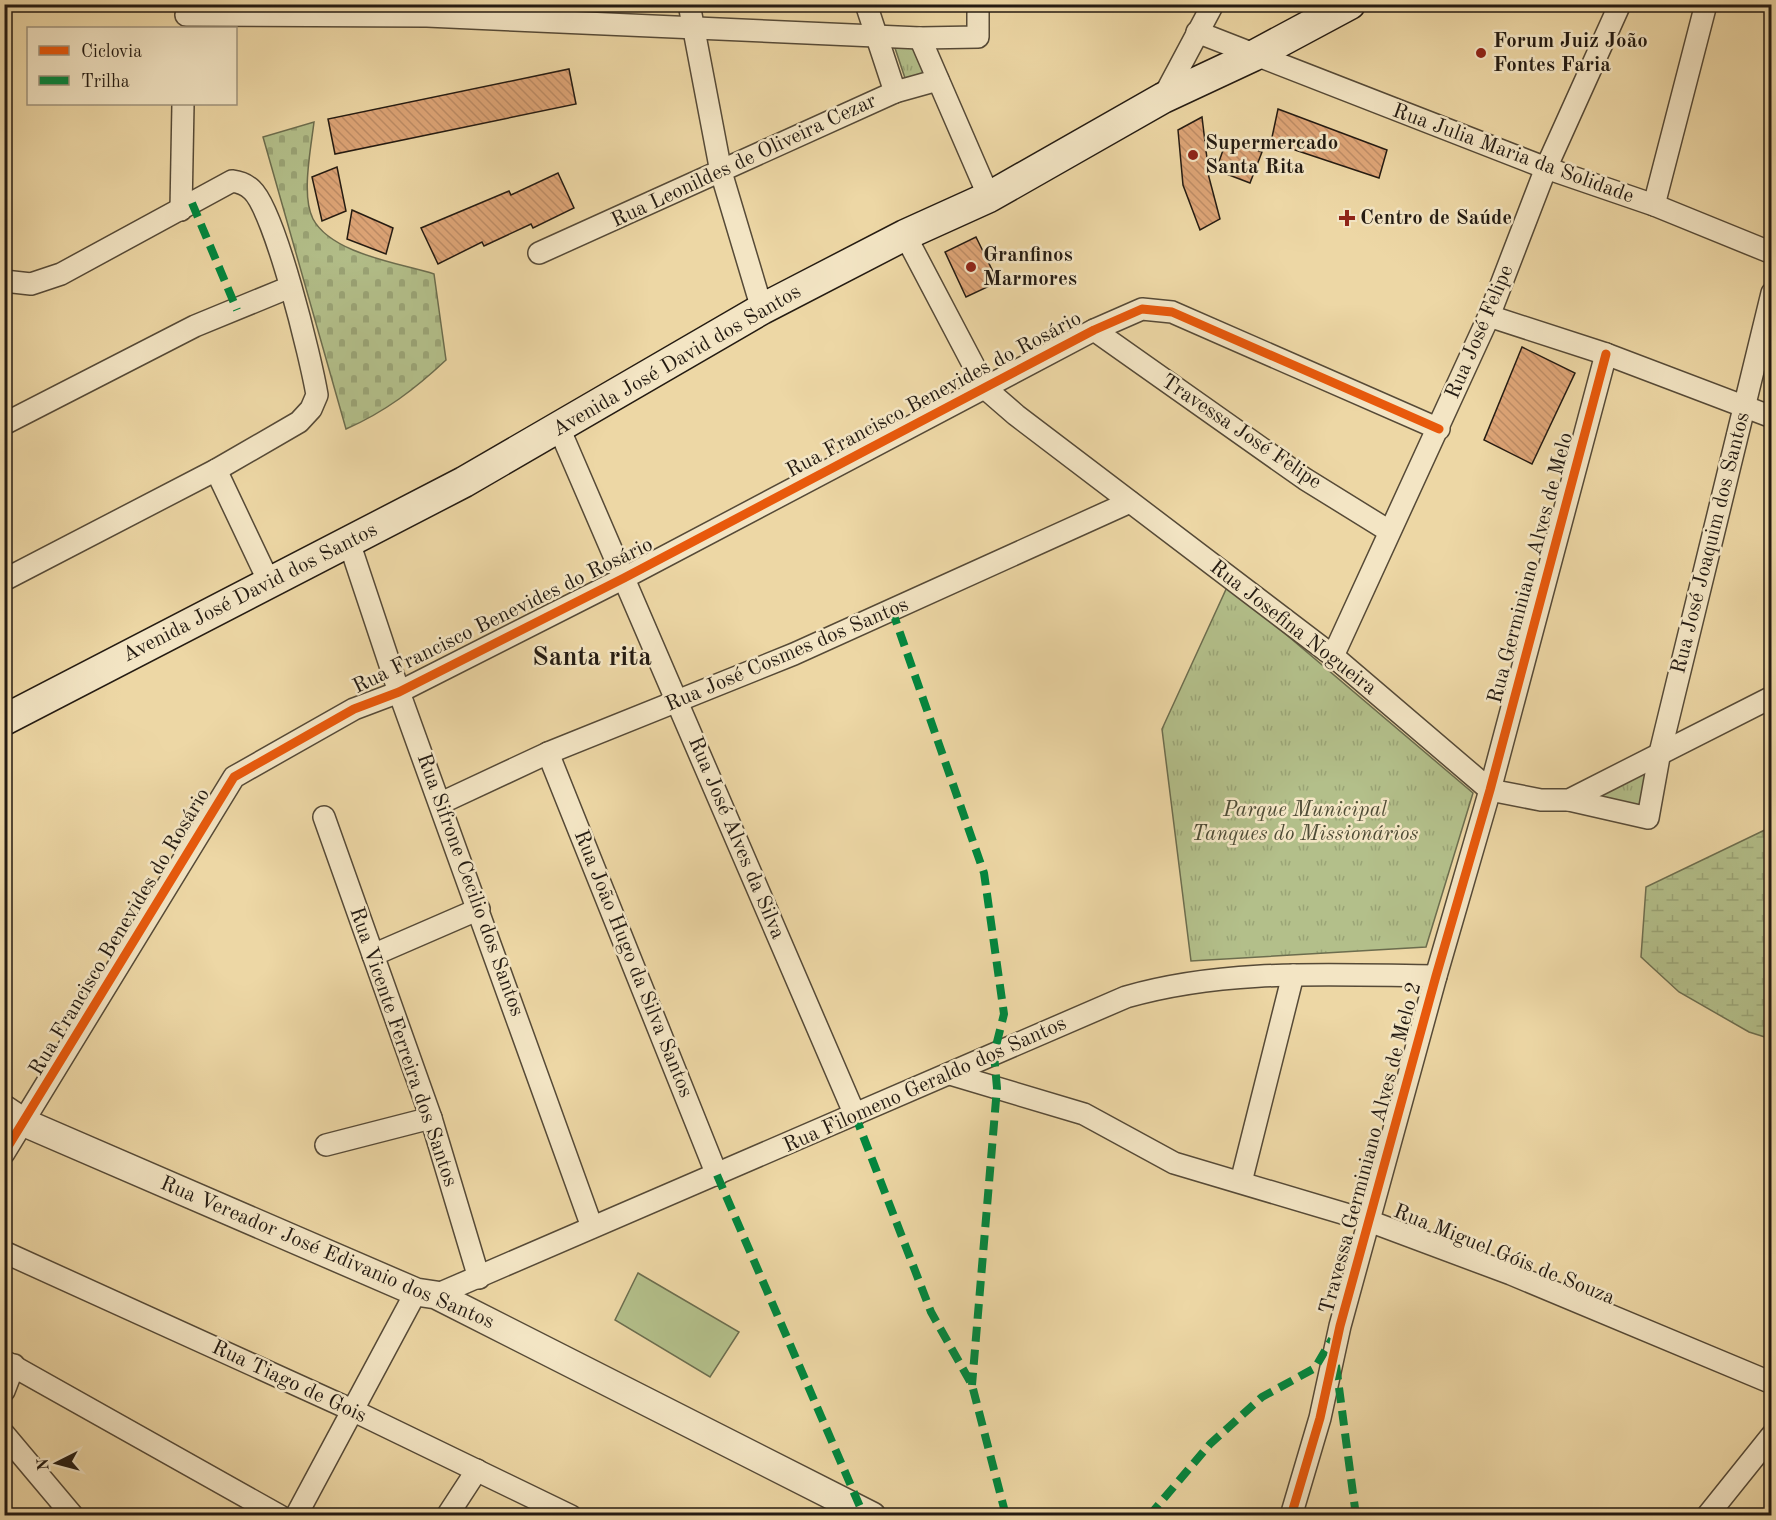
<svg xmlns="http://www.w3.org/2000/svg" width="1776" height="1520" viewBox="0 0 1776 1520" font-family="'Old Standard TT',serif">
	<defs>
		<pattern id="wetland-marsh" width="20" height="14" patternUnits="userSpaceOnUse" patternTransform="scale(1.5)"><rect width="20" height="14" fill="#b3bf8a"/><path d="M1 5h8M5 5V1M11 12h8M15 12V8" fill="none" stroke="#9aa476"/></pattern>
		<pattern id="cemetery-stones" width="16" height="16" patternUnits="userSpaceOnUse" patternTransform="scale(1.5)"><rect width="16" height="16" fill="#b3bf8a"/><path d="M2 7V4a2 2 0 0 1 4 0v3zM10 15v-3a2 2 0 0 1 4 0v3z" fill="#9aa476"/></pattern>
		<pattern id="park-tufts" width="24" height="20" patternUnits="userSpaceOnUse" patternTransform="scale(1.5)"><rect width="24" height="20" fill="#b3bf8a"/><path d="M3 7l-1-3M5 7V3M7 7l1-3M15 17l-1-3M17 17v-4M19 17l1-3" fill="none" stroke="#9aa476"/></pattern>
		<pattern id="building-back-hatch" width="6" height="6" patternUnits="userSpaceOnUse" patternTransform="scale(1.5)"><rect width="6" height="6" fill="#dea577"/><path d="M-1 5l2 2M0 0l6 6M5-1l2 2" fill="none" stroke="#be8d66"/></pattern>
	</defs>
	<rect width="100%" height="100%" fill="#edd7a5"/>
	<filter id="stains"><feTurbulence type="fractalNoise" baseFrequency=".00333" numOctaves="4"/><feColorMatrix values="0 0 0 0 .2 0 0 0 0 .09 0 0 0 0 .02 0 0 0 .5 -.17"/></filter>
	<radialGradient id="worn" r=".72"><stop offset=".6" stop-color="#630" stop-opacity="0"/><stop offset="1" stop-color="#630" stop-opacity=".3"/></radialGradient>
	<path fill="url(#wetland-marsh)" stroke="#6c6d4e" stroke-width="1.5" d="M 1771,827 L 1771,1039 L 1749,1032 L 1679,992 L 1641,957 L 1646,887 Z"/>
	<path fill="url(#cemetery-stones)" stroke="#6c6d4e" stroke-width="1.5" d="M 314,122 C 311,148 301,196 313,219 C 332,254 399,263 434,274 L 446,360 C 415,389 385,412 346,429 L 263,137 Z"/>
	<g fill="url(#park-tufts)" stroke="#6c6d4e" stroke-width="1.5">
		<path d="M 894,45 L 921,48 L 931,73 L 906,81 Z"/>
		<path d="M 1228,585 L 1473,793 L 1426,947 L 1191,961 L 1162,729 Z"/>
		<path d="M 1649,765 L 1641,807 L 1594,797 Z"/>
	</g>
	<path fill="#b3bf8a" stroke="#6c6d4e" stroke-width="1.5" d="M 638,1273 L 739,1332 L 710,1377 L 615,1320 Z"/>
	<g fill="url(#building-back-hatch)" stroke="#241b12" stroke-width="1.5">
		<path d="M 569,69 L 576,104 L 335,154 L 328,119 Z"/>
		<path d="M 1278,109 L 1387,150 L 1379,178 L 1271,142 Z"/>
		<path d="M 1202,117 L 1208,167 L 1206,166 L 1220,219 L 1200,230 L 1183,185 L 1178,130 Z"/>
		<path d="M 1227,139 L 1262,152 L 1250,183 L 1216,170 Z"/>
		<path d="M 337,167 L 346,211 L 322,221 L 312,177 Z"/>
		<path d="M 558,173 L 574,208 L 533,228 L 531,224 L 484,246 L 482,242 L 438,264 L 421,228 L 509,191 L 511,195 Z"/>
		<path d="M 352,210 L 393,228 L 386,254 L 347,239 Z"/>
		<path d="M 976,237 L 998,282 L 966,297 L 945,252 Z"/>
		<path d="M 1522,347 L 1575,373 L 1532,464 L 1484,440 Z"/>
	</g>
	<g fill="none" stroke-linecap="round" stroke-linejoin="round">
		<defs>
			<g id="minor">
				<path d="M 689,4 L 721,172 L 762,309"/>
				<path d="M 866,4 L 895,92"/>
				<path d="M 186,15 L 427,16 L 920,38 L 978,37 L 978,4"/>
				<path d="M 1197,32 L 1546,168 L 1654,205 L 1772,253"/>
				<path d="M 920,38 L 989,197"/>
				<path d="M 1163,98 L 1213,4"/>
				<path d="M 1654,205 L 1706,4"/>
				<path d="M 181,210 L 183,104"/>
				<path d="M 905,235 L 986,389 L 1016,415 L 1333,656 L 1490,790 L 1541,800 L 1569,800 L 1772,697"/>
				<path d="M 539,253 L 895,92 L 938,80"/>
				<path d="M 4,281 L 31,284 L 61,274 L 232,181 C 240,182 246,184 252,190 C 275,211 311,359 317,395 L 311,409 L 299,422 L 216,470 L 4,580"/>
				<path d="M 1489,316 L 1606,354 L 1772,417"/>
				<path d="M 1094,330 L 1305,479 L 1389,531"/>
				<path d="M 4,424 L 195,326 L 290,287"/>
				<path d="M 559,428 L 855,1115"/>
				<path d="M 216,470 L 270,584"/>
				<path d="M 349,542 L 399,692 L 592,1227"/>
				<path d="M 1333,656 L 1489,316 L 1546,168 L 1620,4"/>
				<path d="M 548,753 L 717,1175"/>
				<path d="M 1569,800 L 1648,818 L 1659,757 L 1772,293"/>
				<path d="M 441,803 L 548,753 L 794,654 L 1130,502"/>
				<path d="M 324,817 L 431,1118 L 479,1278"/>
				<path d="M 373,955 L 479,909"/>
				<path d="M 950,1074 L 1084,1114 L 1174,1163 L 1369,1221 L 1511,1274 L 1772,1383"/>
				<path d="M 326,1145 L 431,1118"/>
				<path d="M 4,1153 L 234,777 L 354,709 L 399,692 L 624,578 L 1094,330 L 1142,309 L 1172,312 L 1439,429"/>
				<path d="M 1241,1182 L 1293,975"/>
				<path d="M 4,1252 L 352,1410 L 571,1516"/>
				<path d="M 436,1295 L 1126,997 C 1227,968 1332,975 1436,976"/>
				<path d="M 4,1361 L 280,1516"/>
				<path d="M 4,1391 L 14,1365"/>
				<path d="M 4,1434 L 73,1516"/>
				<path d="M 296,1516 L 416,1292"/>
				<path d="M 447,1516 L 477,1470"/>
				<path d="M 1291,1516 L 1320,1418 L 1340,1326 L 1436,976 L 1490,790 L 1606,354"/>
				<path d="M 1707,1516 L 1772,1435"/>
			</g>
			<path id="tertiary" d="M 4,1109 L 25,1123 L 416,1292 L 436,1295 L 872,1516"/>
			<path id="secondary" d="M 4,720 L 464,482 L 762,309 L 905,235 L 989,197 L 1163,98 L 1253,56 L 1350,4"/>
		</defs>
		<use href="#minor" stroke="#564a37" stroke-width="24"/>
		<use href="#tertiary" stroke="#564a37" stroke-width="30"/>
		<use href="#secondary" stroke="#241b12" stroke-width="33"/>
		<use href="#minor" stroke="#f3e5c4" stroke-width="21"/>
		<use href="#tertiary" stroke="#f3e5c4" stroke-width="27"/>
		<use href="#secondary" stroke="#f3e5c4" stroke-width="30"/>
		<g stroke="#00873e" stroke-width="8" stroke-dasharray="15 8" stroke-linecap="butt">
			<path d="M 192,203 L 237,310"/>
			<path d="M 892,610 L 984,873 L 1004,1014 L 994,1054 L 997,1088 L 972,1385"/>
			<path d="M 855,1115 L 931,1312 L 972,1385 L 1006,1516"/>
			<path d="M 717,1175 L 861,1509"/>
			<path d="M 1336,1365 L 1356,1516"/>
			<path d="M 1149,1516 L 1210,1444 L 1262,1397 L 1315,1368 L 1332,1339"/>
		</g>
		<defs>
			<g id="cycleway">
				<path d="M 4,1153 L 234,777 L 354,709 L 399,692 L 624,578 L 1094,330 L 1142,309 L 1172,312 L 1439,429"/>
				<path d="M 1291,1516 L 1320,1418 L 1340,1326 L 1436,976 L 1490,790 L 1606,354"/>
			</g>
		</defs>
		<use href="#cycleway" stroke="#f3e5c4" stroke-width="13"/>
		<use href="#cycleway" stroke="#e8590c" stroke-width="9"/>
	</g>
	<g fill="#8f2418" stroke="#f3e5c4" stroke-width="2">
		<circle cx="1481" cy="53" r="6"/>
		<circle cx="1193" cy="155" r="6"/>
		<path d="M1344 209h6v6h6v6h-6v6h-6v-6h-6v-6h6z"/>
		<circle cx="971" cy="267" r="6"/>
	</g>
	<g text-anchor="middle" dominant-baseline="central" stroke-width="5" stroke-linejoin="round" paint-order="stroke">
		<g font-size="21" font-weight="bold" fill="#241b12" stroke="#f3e5c4" text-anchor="start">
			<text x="1493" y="41">Forum Juiz João<tspan x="1493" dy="24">Fontes Faria</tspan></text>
			<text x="1205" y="143">Supermercado<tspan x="1205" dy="24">Santa Rita</tspan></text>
			<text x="1360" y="218">Centro de Saúde</text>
			<text x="983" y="255">Granfinos<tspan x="983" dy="24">Marmores</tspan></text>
		</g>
		<g font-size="21" fill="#241b12" stroke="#f3e5c4">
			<text transform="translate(1513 154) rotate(20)">Rua Julia Maria da Solidade</text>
			<text transform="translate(744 161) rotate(-25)">Rua Leonildes de Oliveira Cezar</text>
			<text transform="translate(1480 332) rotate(-67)">Rua José Felipe</text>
			<text transform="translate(677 361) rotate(-30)">Avenida José David dos Santos</text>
			<text transform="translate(934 395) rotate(-28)">Rua Francisco Benevides do Rosário</text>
			<text transform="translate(1241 432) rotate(34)">Travessa José Felipe</text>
			<text transform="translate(1711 543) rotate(-76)">Rua José Joaquim dos Santos</text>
			<text transform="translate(1531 568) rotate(-75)">Rua Germiniano Alves de Melo</text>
			<text transform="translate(250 593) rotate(-27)">Avenida José David dos Santos</text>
			<text transform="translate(503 616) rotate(-26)">Rua Francisco Benevides do Rosário</text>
			<text transform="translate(1293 628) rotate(38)">Rua Josefina Nogueira</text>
			<text transform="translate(787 655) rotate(-23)">Rua José Cosmes dos Santos</text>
			<text transform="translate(736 838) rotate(67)">Rua José Alves da Silva</text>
			<text transform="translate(470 885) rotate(70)">Rua Sifrone Cecilio dos Santos</text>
			<text transform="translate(120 932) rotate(-59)">Rua Francisco Benevides do Rosário</text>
			<text transform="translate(633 964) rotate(68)">Rua João Hugo da Silva Santos</text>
			<text transform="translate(403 1047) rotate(71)">Rua Vicente Ferreira dos Santos</text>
			<text transform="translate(925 1085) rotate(-24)">Rua Filomeno Geraldo dos Santos</text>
			<text transform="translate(1371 1148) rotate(-75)">Travessa Germiniano Alves de Melo 2</text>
			<text transform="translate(327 1253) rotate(23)">Rua Vereador José Edivanio dos Santos</text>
			<text transform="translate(1504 1255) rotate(22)">Rua Miguel Góis de Souza</text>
			<text transform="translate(289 1382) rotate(25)">Rua Tiago de Gois</text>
		</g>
		<g font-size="21" font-style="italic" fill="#4f4c36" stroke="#f3e5c4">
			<text x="1305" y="810">Parque Municipal<tspan x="1305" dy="24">Tanques do Missionários</tspan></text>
		</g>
		<g font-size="27" font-weight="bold" fill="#241b12" stroke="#f3e5c4">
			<text x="592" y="657">Santa rita</text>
		</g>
	</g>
	<rect width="1776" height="1520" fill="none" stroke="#edd7a5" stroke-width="24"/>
	<rect x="6" y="6" width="1764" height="1508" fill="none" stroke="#241b12" stroke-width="3"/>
	<rect x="12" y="12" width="1752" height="1496" fill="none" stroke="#241b12" stroke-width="1.5"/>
	<rect x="27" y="27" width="210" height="78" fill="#f3e5c4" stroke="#a0947d" stroke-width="1.5"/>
	<rect x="39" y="46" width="30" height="9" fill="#e8590c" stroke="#a0947d" stroke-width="1.5"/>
	<text x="81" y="57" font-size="18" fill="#241b12">Ciclovia</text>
	<rect x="39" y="76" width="30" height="9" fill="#00873e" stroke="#a0947d" stroke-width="1.5"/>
	<text x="81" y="87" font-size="18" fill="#241b12">Trilha</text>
	<g transform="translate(57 1463) rotate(264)" stroke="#f3e5c4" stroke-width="4.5" paint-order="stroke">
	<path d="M0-4.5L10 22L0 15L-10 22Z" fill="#241b12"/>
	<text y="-9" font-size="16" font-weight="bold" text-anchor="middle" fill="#241b12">N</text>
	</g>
	<rect width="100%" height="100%" filter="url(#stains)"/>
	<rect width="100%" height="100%" fill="url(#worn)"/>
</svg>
